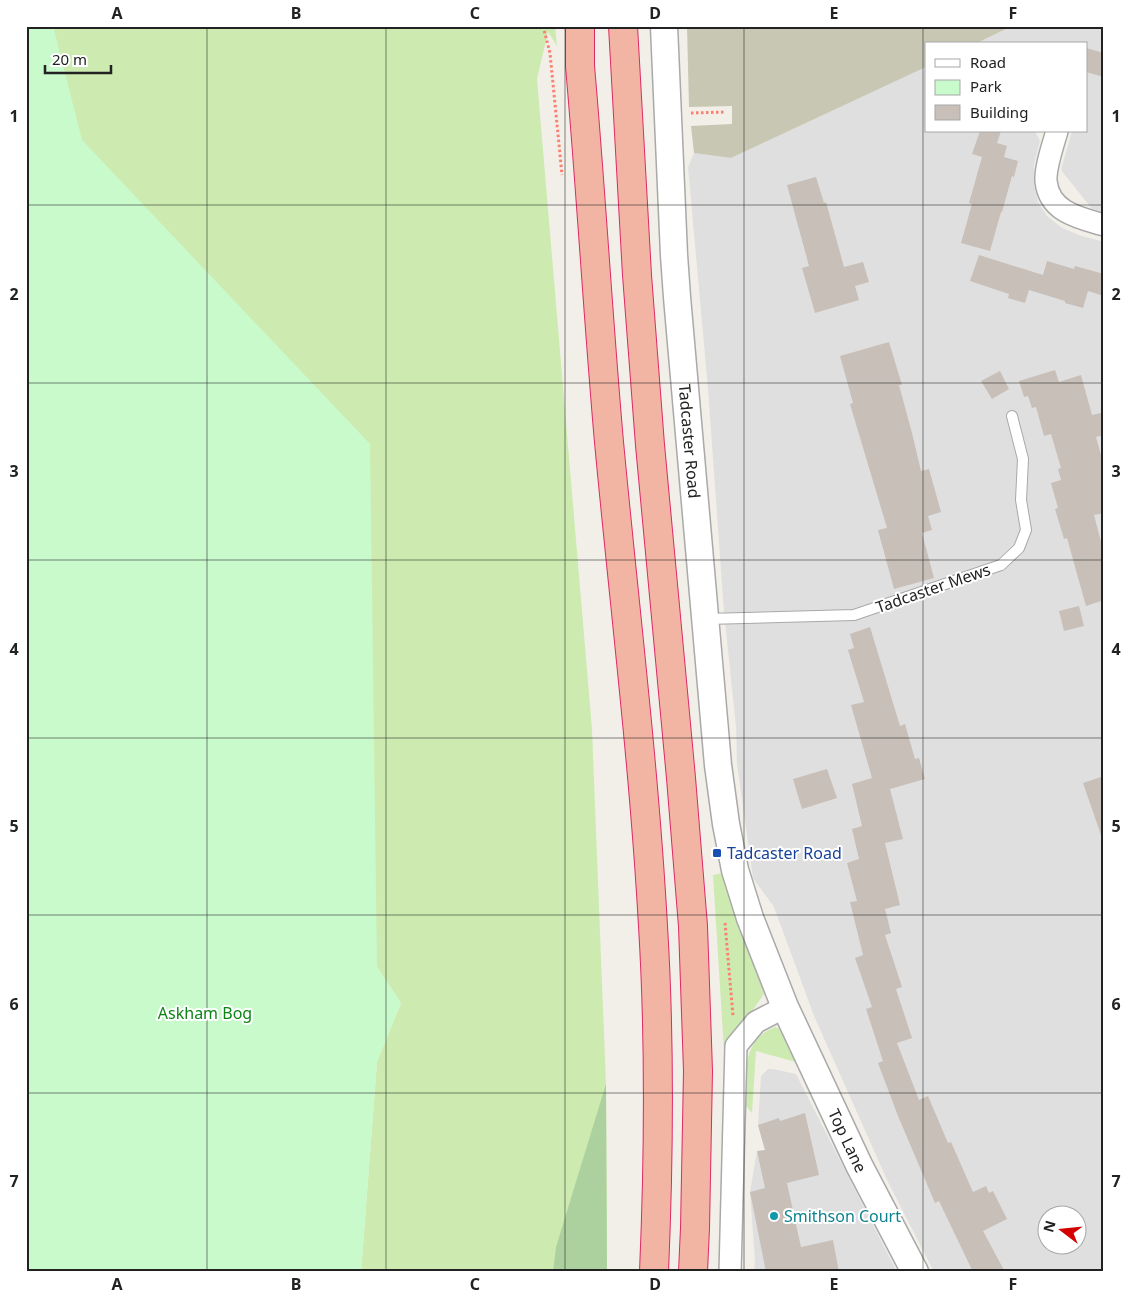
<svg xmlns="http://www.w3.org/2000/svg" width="1130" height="1298" viewBox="0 0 1130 1298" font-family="'Noto Sans',sans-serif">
	<rect width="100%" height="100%" fill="#f2efe9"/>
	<g fill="#e0dfdf" fill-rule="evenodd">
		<path d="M 1012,26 L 1104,26 L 1104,212 L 1092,209 L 1061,170 L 1072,131 L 1086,131 L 1086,44 L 975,44 Z"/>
		<path d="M 926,67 L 926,131 L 1035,131 L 1040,141 L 1034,164 L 1034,186 L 1038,202 L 1047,216 L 1062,228 L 1079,235 L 1104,242 L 1104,1272 L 934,1272 L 888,1182 L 814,1016 L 774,907 L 753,878 L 737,764 L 736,727 L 724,612 L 708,389 L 688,167 L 694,153 L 731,158 ZM 1048,1216 L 1078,1216 L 1078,1246 L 1048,1246 Z"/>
		<path d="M 768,1069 L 773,1069 L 796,1074 L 897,1272 L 754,1272 L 755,1260 L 750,1192 L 757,1151 L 765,1150 L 758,1125 L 761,1076 Z"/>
	</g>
	<path fill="#c7c7b4" d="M 687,26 L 1012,26 L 975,44 L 926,44 L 926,67 L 731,158 L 694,153 L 691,126 L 732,124 L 732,106 L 689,107 Z"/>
	<g fill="#cdebb0">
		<path d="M 52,26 L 555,26 L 557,46 L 548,32 L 537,79 L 592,729 L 606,1084 L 607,1272 L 361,1272 L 377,1062 L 401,1003 L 377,967 L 81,142 Z"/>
		<path d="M 727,872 L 737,913 L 764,994 L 724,1051 L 713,875 Z"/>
		<path d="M 775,1027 L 783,1030 L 796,1062 L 756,1051 L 752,1113 L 746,1106 C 747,1074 740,1041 775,1027 Z"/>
	</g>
	<path fill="#add19e" d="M 606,1084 L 607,1272 L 553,1272 L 556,1247 Z"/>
	<path fill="#c8facc" d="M 26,26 L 53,26 L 82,140 L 370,444 L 377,967 L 401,1003 L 377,1062 L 361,1272 L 26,1272 Z"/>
	<g fill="#c7bfb8">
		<path d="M 1086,48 L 1104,53 L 1104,77 L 1086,72 Z"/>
		<path d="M 980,131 L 1001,131 L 997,143 L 1007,146 L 1004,157 L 1018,161 L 1014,177 L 1012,176 L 1002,212 L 1001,212 L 990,251 L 961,243 L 972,204 L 969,203 L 982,157 L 972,154 Z"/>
		<path d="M 816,177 L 824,203 L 826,202 L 844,267 L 863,262 L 869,282 L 855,286 L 859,300 L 815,313 L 802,268 L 809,266 L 787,185 Z"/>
		<path d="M 979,255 L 1043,275 L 1047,261 L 1074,269 L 1075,266 L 1104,274 L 1104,296 L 1088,291 L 1083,308 L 1065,303 L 1065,301 L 1029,290 L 1025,303 L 1008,298 L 1009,294 L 970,281 Z"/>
		<path d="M 889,342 L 902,385 L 899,385 L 912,433 L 921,471 L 929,469 L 941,512 L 928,516 L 932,530 L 922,533 L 934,578 L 894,589 L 878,530 L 887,528 L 850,404 L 853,403 L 840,356 Z"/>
		<path d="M 1055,370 L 1059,382 L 1081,375 L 1092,415 L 1101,413 L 1104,424 L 1104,435 L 1096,437 L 1104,466 L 1104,513 L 1094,515 L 1104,553 L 1104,600 L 1086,606 L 1067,538 L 1064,539 L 1055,509 L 1058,508 L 1051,483 L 1061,480 L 1058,469 L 1061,468 L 1051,434 L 1044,436 L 1036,407 L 1032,408 L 1028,396 L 1024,397 L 1019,381 Z"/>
		<path d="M 1000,371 L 1009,389 L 992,399 L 981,381 Z"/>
		<path d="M 1079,606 L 1084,626 L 1064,631 L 1059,611 Z"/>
		<path d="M 870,627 L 900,726 L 905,724 L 915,759 L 919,758 L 925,779 L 890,789 L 903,839 L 885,843 L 900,905 L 885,909 L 891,933 L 885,935 L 902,987 L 896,989 L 912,1038 L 897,1043 L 919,1100 L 928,1096 L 948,1143 L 951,1142 L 973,1192 L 986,1186 L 989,1193 L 993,1191 L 1007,1219 L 983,1231 L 1005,1272 L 973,1272 L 939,1201 L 935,1203 L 898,1116 L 878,1063 L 883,1061 L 866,1009 L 872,1007 L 855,958 L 863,955 L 850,902 L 857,901 L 847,863 L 859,859 L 852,829 L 862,826 L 852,784 L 872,778 L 851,705 L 864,702 L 848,650 L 854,648 L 850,634 Z"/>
		<path d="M 827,769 L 837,798 L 802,809 L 793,779 Z"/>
		<path d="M 1104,776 L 1104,834 L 1101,835 L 1083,783 Z"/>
		<path d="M 805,1113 L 819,1175 L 787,1183 L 801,1247 L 833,1240 L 839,1272 L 766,1272 L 750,1192 L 765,1188 L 757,1151 L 765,1150 L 758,1125 L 779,1118 L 780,1121 Z"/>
		<rect x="1078" y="1219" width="5" height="25"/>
	</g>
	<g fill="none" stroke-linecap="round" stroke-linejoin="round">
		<defs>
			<path id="service" d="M 706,619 L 854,615 L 1001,565 L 1019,548 L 1026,530 L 1021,500 L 1023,459 L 1012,416"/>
			<g id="minor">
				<path d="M 1057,131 C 1053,145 1045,168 1046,181 C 1049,212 1079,218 1104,225"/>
				<path d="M 730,1272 L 736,1046 L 756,1022 L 785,1007"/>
			</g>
			<g id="tertiary">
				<path id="s1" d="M 664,26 L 674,255 L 677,297 L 718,765 L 726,824 L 735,870 L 750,918 L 785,1007 L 859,1165 L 915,1272"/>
			</g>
			<g id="trunk">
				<path d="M 580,26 L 580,66 C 591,191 598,317 609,442 C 624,603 644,764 653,926 C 660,1041 659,1156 654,1272"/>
				<path d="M 623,26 L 637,275 L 650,445 L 681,778 L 693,926 L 698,1071 L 695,1228 L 693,1272"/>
			</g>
		</defs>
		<use href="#service" stroke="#a9a9a9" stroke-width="12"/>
		<use href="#minor" stroke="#a9a9a9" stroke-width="24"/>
		<use href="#tertiary" stroke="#a9a9a9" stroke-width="29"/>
		<use href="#trunk" stroke="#dc2a67" stroke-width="30"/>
		<g stroke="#fa8072" stroke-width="3" stroke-dasharray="2.5 2.5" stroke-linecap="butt">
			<path d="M 543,26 L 550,53 L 562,175"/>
			<path d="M 691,113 L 726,112"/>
			<path d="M 725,923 L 733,1016"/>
		</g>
		<use href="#service" stroke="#fff" stroke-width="10"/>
		<use href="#minor" stroke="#fff" stroke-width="21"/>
		<use href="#tertiary" stroke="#fff" stroke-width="26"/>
		<use href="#trunk" stroke="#f2b4a3" stroke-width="28"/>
	</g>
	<path fill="none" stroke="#222" stroke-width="1" stroke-opacity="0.55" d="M 207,26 L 207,1272M 386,26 L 386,1272M 565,26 L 565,1272M 744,26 L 744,1272M 923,26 L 923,1272M 26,205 L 1104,205M 26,383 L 1104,383M 26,560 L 1104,560M 26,738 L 1104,738M 26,915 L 1104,915M 26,1093 L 1104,1093"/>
	<rect fill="#1a4fb4" stroke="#fff" stroke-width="2" x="712" y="848" width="10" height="10" rx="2.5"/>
	<circle fill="#0f9aa8" stroke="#fff" stroke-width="2" cx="774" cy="1216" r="5"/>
	<g text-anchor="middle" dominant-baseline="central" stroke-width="4" stroke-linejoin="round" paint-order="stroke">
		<g font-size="16" fill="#222" stroke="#fff">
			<text stroke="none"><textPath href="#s1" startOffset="416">Tadcaster Road</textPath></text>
			<text transform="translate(933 588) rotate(-19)">Tadcaster Mews</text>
			<text stroke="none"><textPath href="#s1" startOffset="1141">Top Lane</textPath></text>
		</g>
		<g font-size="16" fill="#164399" stroke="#fff" text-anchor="start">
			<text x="727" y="853">Tadcaster Road</text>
		</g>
		<g font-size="16" fill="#0c8416" stroke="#fff">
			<text x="205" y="1013">Askham Bog</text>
		</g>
		<g font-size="16" fill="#0d838f" stroke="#fff" text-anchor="start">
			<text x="784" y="1216">Smithson Court</text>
		</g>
	</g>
	<rect width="1130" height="1298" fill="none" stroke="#ffffff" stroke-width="55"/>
	<rect x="925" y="42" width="162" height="90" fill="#ffffff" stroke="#a7a7a7"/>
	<rect x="935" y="59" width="25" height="8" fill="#ffffff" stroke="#a7a7a7"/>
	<text x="970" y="68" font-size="15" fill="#222222">Road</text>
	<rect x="935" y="80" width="25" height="15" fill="#c8facc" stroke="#a7a7a7"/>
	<text x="970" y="92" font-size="15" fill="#222222">Park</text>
	<rect x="935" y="105" width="25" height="15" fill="#c7bfb8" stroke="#a7a7a7"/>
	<text x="970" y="118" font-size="15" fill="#222222">Building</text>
	<g transform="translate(1062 1230) rotate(286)"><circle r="24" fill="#ffffff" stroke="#a7a7a7"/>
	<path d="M0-4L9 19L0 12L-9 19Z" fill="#d40000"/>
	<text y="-8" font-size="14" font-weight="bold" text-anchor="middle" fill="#222222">N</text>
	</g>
	<path d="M45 65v8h66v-8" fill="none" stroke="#222222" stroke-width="2.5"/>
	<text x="52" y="65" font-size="15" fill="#222222" stroke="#ffffff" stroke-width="4" paint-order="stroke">20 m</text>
	<rect x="28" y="28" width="1074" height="1242" fill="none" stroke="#222" stroke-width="2"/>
	<g font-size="16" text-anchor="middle" font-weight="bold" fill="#222">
		<text x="117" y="19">A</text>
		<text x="296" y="19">B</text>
		<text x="475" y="19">C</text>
		<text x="655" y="19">D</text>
		<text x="834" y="19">E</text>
		<text x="1013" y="19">F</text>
		<text x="14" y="122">1</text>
		<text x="1116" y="122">1</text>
		<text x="14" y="300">2</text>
		<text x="1116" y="300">2</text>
		<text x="14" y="477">3</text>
		<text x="1116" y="477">3</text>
		<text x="14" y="655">4</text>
		<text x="1116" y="655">4</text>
		<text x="14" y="832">5</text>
		<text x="1116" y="832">5</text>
		<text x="14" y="1010">6</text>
		<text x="1116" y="1010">6</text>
		<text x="14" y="1187">7</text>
		<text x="1116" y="1187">7</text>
		<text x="117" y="1290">A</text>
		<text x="296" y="1290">B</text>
		<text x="475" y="1290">C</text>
		<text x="655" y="1290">D</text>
		<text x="834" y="1290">E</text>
		<text x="1013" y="1290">F</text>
	</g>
</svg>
